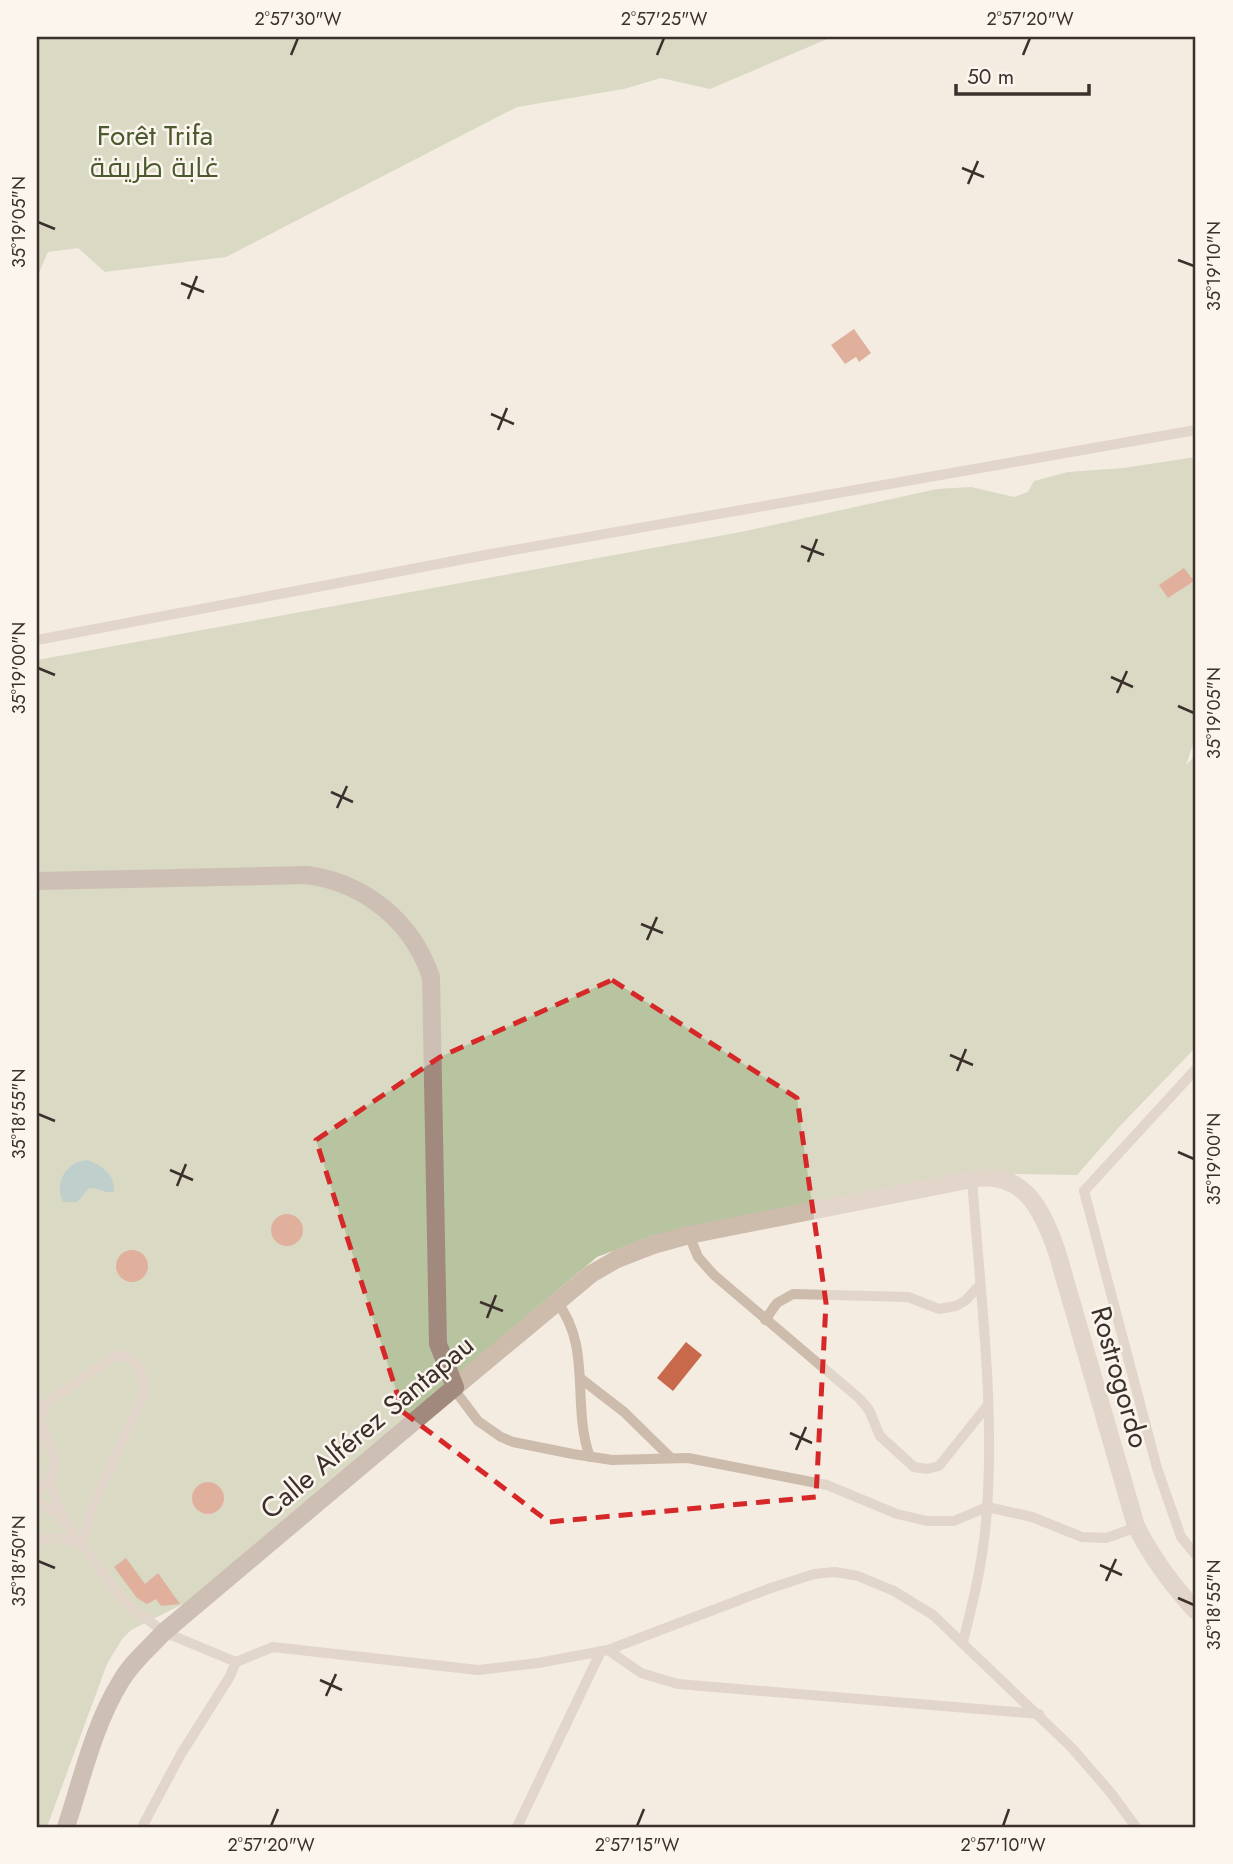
<svg xmlns="http://www.w3.org/2000/svg" width="1233" height="1864" viewBox="0 0 1233 1864" font-family="Jost,Cairo,sans-serif">
	<rect width="100%" height="100%" fill="#f4ebe1"/>
	<g fill="#b8c4a0">
		<path d="M 37,37 L 832,37 L 710,89 L 661,78 L 624,89 L 517,107 L 226,257 L 105,272 L 78,248 L 48,252 L 37,277 Z"/>
		<path d="M 1196,457 L 1196,735 L 1186,765 L 1196,755 L 1196,1047 L 1120,1126 L 1077,1175 L 1009,1174 L 711,1223 L 652,1236 L 597,1257 L 185,1603 L 131,1630 L 122,1639 L 107,1664 L 47,1827 L 37,1827 L 37,660 L 741,532 L 937,489 L 971,487 L 1014,497 L 1028,492 L 1034,481 L 1068,472 L 1123,468 Z"/>
	</g>
	<path fill="#7fb0b2" d="M 88,1160 C 103,1166 115,1175 114,1192 C 102,1193 100,1188 89,1188 L 77,1202 L 63,1202 C 54,1183 66,1161 88,1160 Z"/>
	<g fill="#c8694b">
		<path d="M 854,329 L 871,353 L 859,362 L 856,357 L 845,364 L 831,345 Z"/>
		<path d="M 1184,568 L 1194,581 L 1168,598 L 1159,585 Z"/>
		<circle cx="287" cy="1230" r="16"/>
		<circle cx="132" cy="1266" r="16"/>
		<path d="M 686,1342 L 702,1355 L 673,1391 L 657,1378 Z"/>
		<circle cx="208" cy="1498" r="16"/>
		<path d="M 126,1558 L 145,1584 L 158,1573 L 180,1604 L 161,1606 L 156,1599 L 147,1604 L 137,1598 L 114,1567 Z"/>
	</g>
	<g fill="none" stroke-linecap="round" stroke-linejoin="round">
		<g stroke="#cdbbac" stroke-width="10">
			<path d="M 37,640 L 491,554 L 1196,430"/>
			<path d="M 1196,1069 L 1084,1191 L 1157,1468 L 1181,1537 L 1196,1555"/>
			<path d="M 689,1235 L 698,1257 L 714,1275 L 860,1399 L 869,1410 L 880,1436 L 914,1467 L 927,1469 L 939,1466 L 987,1406"/>
			<path d="M 556,1301 C 593,1346 571,1406 590,1457"/>
			<path d="M 765,1320 L 777,1303 L 793,1294 L 908,1297 L 939,1309 L 956,1306 L 965,1301 L 980,1285"/>
			<path d="M 580,1378 L 624,1412 L 671,1458"/>
			<path d="M 453,1388 L 478,1421 L 501,1437 L 513,1442 L 573,1454 L 612,1460 L 688,1458 L 827,1485 L 897,1514 L 927,1521 L 954,1521 L 987,1507 L 1032,1517 L 1082,1537 L 1106,1538 L 1126,1531 L 1136,1526"/>
			<path d="M 44,1406 L 40,1421 L 46,1437"/>
			<path d="M 37,1411 L 115,1355 L 130,1358 C 142,1369 147,1382 142,1398 L 91,1510 L 82,1543 L 61,1538 L 37,1540"/>
			<path d="M 37,1432 C 62,1450 58,1473 37,1492"/>
			<path d="M 37,1501 L 64,1520 L 51,1486 L 54,1470"/>
			<path d="M 64,1520 L 123,1601 L 164,1632 L 236,1662 L 273,1647 L 478,1670 L 538,1663 L 608,1650 L 771,1588 L 814,1574 L 835,1572 L 858,1576 L 894,1591 L 933,1615 L 1072,1748 L 1111,1793 L 1136,1827"/>
			<path d="M 963,1642 C 972,1606 981,1570 985,1532 C 997,1418 980,1293 972,1179"/>
			<path d="M 608,1650 L 641,1673 L 678,1684 L 1039,1714"/>
			<path d="M 142,1827 L 181,1754 L 229,1678 L 236,1662"/>
			<path d="M 517,1827 L 601,1651"/>
		</g>
		<path stroke="#cdbbac" stroke-width="18" d="M 455,1387 L 591,1274 L 617,1259 L 653,1245 L 689,1235 L 972,1179 C 1024,1169 1043,1211 1057,1252 L 1136,1526 C 1152,1558 1171,1584 1196,1611"/>
		<path stroke="#a18a7d" stroke-width="18" d="M 37,881 L 307,875 C 365,883 412,921 431,977 L 438,1344 L 455,1387 L 164,1632 C 149,1648 132,1662 121,1681 C 94,1724 82,1779 66,1827"/>
	</g>
	<path d="M0 0H1233V1864H0ZM 612,980 L 797,1098 L 826,1303 L 816,1497 L 549,1522 L 403,1412 L 316,1140 L 440,1057 Z" fill="#f4ebe1" fill-opacity=".55" fill-rule="evenodd"/>
	<path fill="none" stroke="#d62828" stroke-width="5" stroke-dasharray="14 9" stroke-linejoin="round" d="M 612,980 L 797,1098 L 826,1303 L 816,1497 L 549,1522 L 403,1412 L 316,1140 L 440,1057 Z"/>
	<path fill="none" stroke="#3b302b" stroke-width="2.5" d="M 291,55 L 298,38M 657,55 L 664,38M 1023,55 L 1030,38M 962,168 L 984,177M 968,184 L 978,161M 38,222 L 55,229M 1178,260 L 1194,266M 181,283 L 204,292M 188,299 L 197,276M 491,414 L 514,424M 498,430 L 507,408M 801,546 L 824,555M 808,562 L 817,539M 38,668 L 55,675M 1111,677 L 1133,687M 1117,693 L 1127,671M 1178,706 L 1194,713M 331,792 L 353,802M 337,808 L 347,786M 641,924 L 663,933M 647,940 L 657,917M 950,1055 L 973,1065M 957,1071 L 966,1049M 38,1114 L 55,1121M 1178,1152 L 1194,1159M 170,1170 L 193,1180M 177,1186 L 186,1164M 480,1302 L 503,1311M 487,1318 L 496,1295M 790,1433 L 812,1443M 796,1450 L 806,1427M 38,1561 L 55,1568M 1100,1565 L 1122,1575M 1106,1581 L 1116,1559M 1178,1598 L 1194,1605M 320,1680 L 342,1690M 326,1696 L 336,1674M 271,1826 L 278,1809M 637,1826 L 644,1809M 1003,1826 L 1009,1809"/>
	<g text-anchor="middle" dominant-baseline="central" stroke-width="5" stroke-linejoin="round" paint-order="stroke">
		<g font-size="28" fill="#4a5a2e" stroke="#fbf5ee">
			<text x="155" y="135">Forêt Trifa<tspan x="155" dy="32">غابة طريفة</tspan></text>
		</g>
		<g font-size="28" fill="#3b302b" stroke="#fbf5ee">
			<text transform="translate(1120 1377) rotate(74)">Rostrogordo</text>
			<text transform="translate(367 1427) rotate(-40)">Calle Alférez Santapau</text>
		</g>
	</g>
	<rect width="1233" height="1864" fill="none" stroke="#fbf5ee" stroke-width="77"/>
	<path d="M956 84v10h133v-10" fill="none" stroke="#3b302b" stroke-width="3.5"/>
	<text x="967" y="84" font-size="21" fill="#3b302b" stroke="#fbf5ee" stroke-width="5" paint-order="stroke">50 m</text>
	<rect x="38" y="38" width="1156" height="1788" fill="none" stroke="#3b302b" stroke-width="2.5"/>
	<g font-size="18" text-anchor="middle" fill="#3b302b">
		<text x="298" y="25">2°57'30"W</text>
		<text x="664" y="25">2°57'25"W</text>
		<text x="1030" y="25">2°57'20"W</text>
		<text transform="translate(19 222) rotate(-90)" y="6">35°19'05"N</text>
		<text transform="translate(1214 266) rotate(-90)" y="6">35°19'10"N</text>
		<text transform="translate(19 668) rotate(-90)" y="6">35°19'00"N</text>
		<text transform="translate(1214 713) rotate(-90)" y="6">35°19'05"N</text>
		<text transform="translate(19 1114) rotate(-90)" y="6">35°18'55"N</text>
		<text transform="translate(1214 1159) rotate(-90)" y="6">35°19'00"N</text>
		<text transform="translate(19 1561) rotate(-90)" y="6">35°18'50"N</text>
		<text transform="translate(1214 1605) rotate(-90)" y="6">35°18'55"N</text>
		<text x="271" y="1851">2°57'20"W</text>
		<text x="637" y="1851">2°57'15"W</text>
		<text x="1003" y="1851">2°57'10"W</text>
	</g>
</svg>
